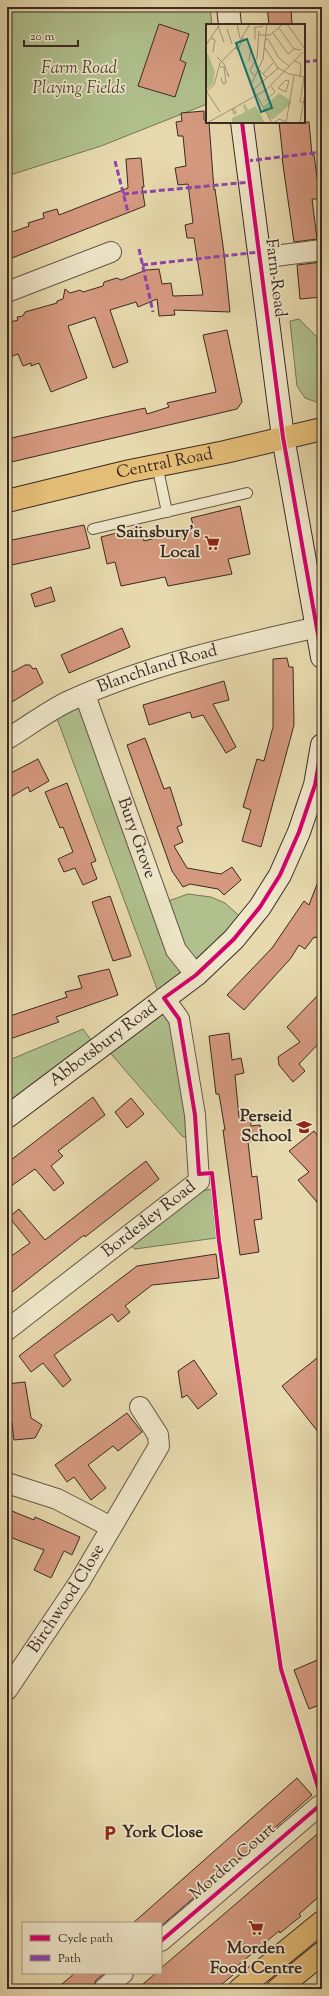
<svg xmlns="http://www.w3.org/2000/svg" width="329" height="1996" viewBox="0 0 329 1996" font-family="'Sorts Mill Goudy',serif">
	<rect width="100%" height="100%" fill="#e7daae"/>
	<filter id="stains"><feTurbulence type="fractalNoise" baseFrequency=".005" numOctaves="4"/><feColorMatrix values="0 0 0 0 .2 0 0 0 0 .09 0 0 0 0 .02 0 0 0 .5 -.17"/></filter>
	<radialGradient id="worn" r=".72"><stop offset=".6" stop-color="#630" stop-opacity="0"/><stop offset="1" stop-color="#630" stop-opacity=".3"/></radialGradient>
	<g fill="#b0c18e" stroke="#757658">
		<path d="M 7,7 L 210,7 L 212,25 L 207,25 L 207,104 L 101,146 L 7,176 Z"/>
		<path d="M 299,319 L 322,342 L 322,404 L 305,398 L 297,386 L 290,321 Z"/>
		<path d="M 83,699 L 157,905 L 188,894 L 211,897 L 225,903 L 245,921 L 160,997 L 55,713 Z"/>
		<path d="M 164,1004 L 175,1020 L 192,1140 L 182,1136 L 106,1048 Z"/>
		<path d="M 83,1029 L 96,1047 L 7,1111 L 7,1061 Z"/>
		<path d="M 211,1189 L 216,1238 L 135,1249 L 131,1246 L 202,1191 Z"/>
	</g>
	<g fill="#d5997f" stroke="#3a2a23">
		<path d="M 267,7 L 291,7 L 292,25 L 269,25 Z"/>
		<path d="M 159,24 L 189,34 L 180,60 L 186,63 L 175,97 L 138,86 Z"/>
		<path d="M 204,111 L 204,120 L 209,122 L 214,190 L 215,189 L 224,253 L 230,312 L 174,310 L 175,315 L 159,316 L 157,299 L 138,307 L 136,302 L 110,310 L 128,362 L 113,368 L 95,317 L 68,326 L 87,378 L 51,392 L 39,363 L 31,366 L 31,363 L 23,366 L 18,354 L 7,358 L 7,323 L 18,320 L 17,317 L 23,316 L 25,312 L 57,303 L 57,301 L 63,299 L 65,289 L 70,293 L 80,290 L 83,292 L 103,286 L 104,282 L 117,278 L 121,280 L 146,270 L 159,269 L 162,284 L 171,283 L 173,296 L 203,295 L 194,238 L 187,238 L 185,225 L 193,223 L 188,184 L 178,185 L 175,168 L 186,166 L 183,136 L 178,136 L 176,122 L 182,121 L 181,113 Z"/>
		<path d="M 279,122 L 309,122 L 312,155 L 314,155 L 320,199 L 312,199 L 317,239 L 294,242 L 282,158 L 283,158 Z"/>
		<path d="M 141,158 L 144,187 L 142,187 L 145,206 L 7,260 L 7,234 L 29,226 L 28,223 L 44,218 L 43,213 L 57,209 L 59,215 L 128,188 L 126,159 Z"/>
		<path d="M 322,262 L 322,297 L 300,299 L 297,265 Z"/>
		<path d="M 227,330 L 242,402 L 237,409 L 7,463 L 7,439 L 145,408 L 147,414 L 169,407 L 167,403 L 216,392 L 203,335 Z"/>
		<path d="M 240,506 L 250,554 L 228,559 L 232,574 L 168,586 L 165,577 L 121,586 L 115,562 L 107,564 L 101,537 L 141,527 L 144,541 L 194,528 L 191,518 Z"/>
		<path d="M 84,525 L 90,548 L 7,566 L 7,541 Z"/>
		<path d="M 51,587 L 55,601 L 35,607 L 31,594 Z"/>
		<path d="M 122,628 L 130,647 L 69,673 L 61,655 Z"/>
		<path d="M 287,658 L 289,667 L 293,667 L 294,725 L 261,847 L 242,841 L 251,810 L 243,807 L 257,759 L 264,761 L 273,727 L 273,659 Z"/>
		<path d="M 25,665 L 30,665 L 33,669 L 36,668 L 43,683 L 7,705 L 7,675 Z"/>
		<path d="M 224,681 L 229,700 L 213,704 L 236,747 L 226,753 L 203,715 L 192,718 L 190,712 L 149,725 L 143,705 Z"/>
		<path d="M 145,738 L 164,789 L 170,787 L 182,825 L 177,827 L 183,842 L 174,846 L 187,868 L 221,874 L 232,867 L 241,880 L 224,895 L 218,889 L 190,884 L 183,887 L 172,871 L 127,745 Z"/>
		<path d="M 38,759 L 49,781 L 30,792 L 28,787 L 7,799 L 7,775 Z"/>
		<path d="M 67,783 L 96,861 L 91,863 L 97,879 L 83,885 L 75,868 L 64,872 L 58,859 L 73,852 L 63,827 L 60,828 L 45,792 Z"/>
		<path d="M 321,874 L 322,929 L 316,938 L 314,937 L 305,949 L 299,945 L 291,958 L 244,1010 L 227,995 L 272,948 L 304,901 L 309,905 Z"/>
		<path d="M 110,896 L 131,956 L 113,961 L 92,902 Z"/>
		<path d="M 109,969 L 118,995 L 56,1017 L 59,1022 L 7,1040 L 7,1017 L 67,997 L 65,992 L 82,988 L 78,976 Z"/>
		<path d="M 322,991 L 322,1040 L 299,1064 L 305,1071 L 293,1082 L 279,1065 L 278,1057 L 300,1042 L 287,1027 Z"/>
		<path d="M 229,1033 L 232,1060 L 241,1058 L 244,1073 L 235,1075 L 239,1117 L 250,1116 L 251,1126 L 260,1125 L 263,1139 L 248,1142 L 252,1177 L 257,1176 L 262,1219 L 254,1220 L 259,1252 L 240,1255 L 223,1130 L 225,1130 L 219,1094 L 216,1094 L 209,1036 Z"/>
		<path d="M 93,1097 L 105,1115 L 58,1151 L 63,1156 L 51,1166 L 64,1183 L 54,1191 L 35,1169 L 7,1189 L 7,1163 Z"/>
		<path d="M 131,1098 L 144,1114 L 127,1128 L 115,1112 Z"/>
		<path d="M 314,1131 L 322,1141 L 322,1208 L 298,1180 L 309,1172 L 289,1151 Z"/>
		<path d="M 146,1161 L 159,1179 L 85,1237 L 84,1235 L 7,1296 L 7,1259 L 30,1243 L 9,1217 L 19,1209 L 45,1240 Z"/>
		<path d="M 216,1254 L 219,1278 L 152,1285 L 125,1306 L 130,1312 L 118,1322 L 112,1314 L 54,1355 L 71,1380 L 63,1387 L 43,1363 L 31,1372 L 19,1356 L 137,1266 Z"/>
		<path d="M 322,1354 L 322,1437 L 282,1386 Z"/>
		<path d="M 194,1360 L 217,1394 L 198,1409 L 187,1395 L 182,1398 L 178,1371 Z"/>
		<path d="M 25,1382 L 31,1418 L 42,1425 L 35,1438 L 14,1440 L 7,1384 Z"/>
		<path d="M 127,1413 L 142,1432 L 118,1451 L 113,1446 L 88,1465 L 106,1488 L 91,1500 L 74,1477 L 67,1482 L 55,1465 Z"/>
		<path d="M 7,1509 L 34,1520 L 35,1517 L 80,1537 L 72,1555 L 64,1551 L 51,1578 L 34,1570 L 44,1550 L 7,1536 Z"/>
		<path d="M 322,1658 L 322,1704 L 309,1709 L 294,1670 Z"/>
		<path d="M 297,1778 L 312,1795 L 269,1833 L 161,1926 L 161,1923 L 133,1923 Z"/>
		<path d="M 322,1830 L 322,1894 L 299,1914 L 301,1916 L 291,1924 L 280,1933 L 279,1931 L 230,1972 L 233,1975 L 216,1989 L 137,1989 L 156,1973 L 161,1973 L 161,1968 Z"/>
		<path d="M 75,1973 L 105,1973 L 96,1980 L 93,1989 L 56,1989 Z"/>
	</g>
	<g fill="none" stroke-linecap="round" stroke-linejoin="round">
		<defs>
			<g id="lane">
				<path d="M 157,465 L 167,512"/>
				<path d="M 93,529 L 247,493"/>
			</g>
			<g id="street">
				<path d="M 259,258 L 322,250"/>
				<path d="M 7,292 L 111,252"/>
				<path id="s1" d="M 85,695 L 176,950 L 196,975"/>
				<path id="s2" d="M 7,739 C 27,727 48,711 69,701 C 148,665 233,646 318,627"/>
				<path id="s3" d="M 7,1330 L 199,1181 L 195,1115 L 179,1019 L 164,998"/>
				<path d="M 7,1483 L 57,1499 L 111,1527"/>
				<path id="s4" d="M 7,1690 L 80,1581 L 159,1446 L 158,1435 L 140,1407"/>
				<path d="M 161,1941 L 319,1806 L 322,1806"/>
				<path d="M 104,1989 L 123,1973"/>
			</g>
			<g id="secondary">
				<path d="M 228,7 L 230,25"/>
				<path d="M 242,122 L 283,437 L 322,657"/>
				<path id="s5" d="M 7,1117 L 196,975 L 234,939 L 260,907 L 280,875 L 299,832 L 315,785 L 322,745"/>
			</g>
			<g id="primary">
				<path id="s6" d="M 7,501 L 130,471 L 225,452 L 322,429"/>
			</g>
			<g id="highway">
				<path d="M 240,1989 L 322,1922"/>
				<path d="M 278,1989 L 322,1953"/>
			</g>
		</defs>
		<use href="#lane" stroke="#655646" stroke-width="12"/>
		<use href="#street" stroke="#655646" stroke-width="22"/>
		<use href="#secondary" stroke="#3a2a23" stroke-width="24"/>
		<use href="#primary" stroke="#3a2a23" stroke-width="24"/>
		<use href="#highway" stroke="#3a2a23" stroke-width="24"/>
		<use href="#lane" stroke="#efe7ca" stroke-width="10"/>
		<use href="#street" stroke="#efe7ca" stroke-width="20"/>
		<use href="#secondary" stroke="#efe7ca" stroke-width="22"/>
		<use href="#primary" stroke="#e4bd77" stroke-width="22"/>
		<use href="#highway" stroke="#e4bd77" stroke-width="22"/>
		<g stroke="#8e44ad" stroke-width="3" stroke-dasharray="6 3" stroke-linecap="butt">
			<path d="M 304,62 L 322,60"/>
			<path d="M 115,161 L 128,212"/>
			<path d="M 247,161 L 322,152"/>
			<path d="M 123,194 L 250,182"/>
			<path d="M 139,249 L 153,312"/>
			<path d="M 142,265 L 259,252"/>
		</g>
		<defs>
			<g id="cycleway">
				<path d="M 242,122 L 283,437 L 322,657"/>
				<path d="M 322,1800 L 281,1669 L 219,1241 L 212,1173 L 199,1174 L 195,1115 L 179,1019 L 164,998 L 196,975 L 234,939 L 260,907 L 280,875 L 299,832 L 315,785 L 322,745"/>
				<path d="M 161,1941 L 319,1806 L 322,1806"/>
			</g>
		</defs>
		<use href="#cycleway" stroke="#efe7ca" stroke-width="6"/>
		<use href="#cycleway" stroke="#d6006c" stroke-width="4"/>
	</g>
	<defs>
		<symbol id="supermarket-bare" viewBox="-9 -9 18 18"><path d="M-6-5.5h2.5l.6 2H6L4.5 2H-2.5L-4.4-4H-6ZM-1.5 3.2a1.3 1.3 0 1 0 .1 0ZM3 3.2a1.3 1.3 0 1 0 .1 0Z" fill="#8f2418" stroke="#efe7ca" stroke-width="2.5" paint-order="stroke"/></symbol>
		<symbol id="school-bare" viewBox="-9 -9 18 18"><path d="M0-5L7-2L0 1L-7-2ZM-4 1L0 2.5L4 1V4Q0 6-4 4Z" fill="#8f2418" stroke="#efe7ca" stroke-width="2.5" paint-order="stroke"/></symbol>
		<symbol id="parking-bare" viewBox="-9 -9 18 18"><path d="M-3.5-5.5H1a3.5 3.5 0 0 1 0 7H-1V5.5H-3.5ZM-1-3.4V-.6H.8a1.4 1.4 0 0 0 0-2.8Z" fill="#8f2418" stroke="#efe7ca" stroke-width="2.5" paint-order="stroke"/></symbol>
	</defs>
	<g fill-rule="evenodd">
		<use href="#supermarket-bare" x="201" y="532" width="22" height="22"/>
		<use href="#school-bare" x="293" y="1116" width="22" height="22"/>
		<use href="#parking-bare" x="99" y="1822" width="22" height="22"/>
		<use href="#supermarket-bare" x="245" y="1917" width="22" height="22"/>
	</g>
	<g text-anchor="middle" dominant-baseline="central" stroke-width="3.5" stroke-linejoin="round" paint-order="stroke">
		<g font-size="17" font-style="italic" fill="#524838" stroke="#efe7ca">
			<text x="79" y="69">Farm Road<tspan x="79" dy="20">Playing Fields</tspan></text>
		</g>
		<g font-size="17" fill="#3a2a23" stroke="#efe7ca">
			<text transform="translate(275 278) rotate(83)">Farm Road</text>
			<text stroke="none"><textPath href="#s6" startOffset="162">Central Road</textPath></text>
			<text stroke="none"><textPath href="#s2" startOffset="167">Blanchland Road</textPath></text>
			<text stroke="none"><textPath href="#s1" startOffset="152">Bury Grove</textPath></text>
			<text stroke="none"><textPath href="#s5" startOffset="121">Abbotsbury Road</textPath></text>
			<text stroke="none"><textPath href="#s3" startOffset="180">Bordesley Road</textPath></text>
			<text stroke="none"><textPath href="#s4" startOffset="109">Birchwood Close</textPath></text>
			<text transform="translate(233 1862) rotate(-41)">Morden Court</text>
		</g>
		<g font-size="17" font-weight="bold" fill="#3a2a23" stroke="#efe7ca" text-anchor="end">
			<text x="200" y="533">Sainsbury's<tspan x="200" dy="20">Local</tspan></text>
			<text x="292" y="1117">Perseid<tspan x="292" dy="20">School</tspan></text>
			<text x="122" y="1833" text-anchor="start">York Close</text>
			<text x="256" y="1949" text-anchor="middle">Morden<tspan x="256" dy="20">Food Centre</tspan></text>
		</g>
	</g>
	<g transform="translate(206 24)">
		<rect width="99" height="99" fill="#e7daae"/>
		<path d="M 0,30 L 2,30 L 9,48 L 7,60 L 0,66 ZM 73,69 L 85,77 L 84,81 L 67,95 L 64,95 L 57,83 ZM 39,80 L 42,86 L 50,82 L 59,99 L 26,99 L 26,94 L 39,88 L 37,81 Z" fill="#b0c18e"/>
		<path fill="none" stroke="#a29476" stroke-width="1" d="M 31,0 L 34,14M 61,0 L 57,35 L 45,61 L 66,99M 81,0 L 99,25M 12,2 L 18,18M 73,4 L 88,25 L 95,26M 21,5 L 26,20M 67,9 L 82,30 L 88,25M 53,11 L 64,11 L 77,0M 5,14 L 9,16 L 7,28M 49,15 L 49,3 L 56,3 L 57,0M 59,15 L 62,15 L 73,34 L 83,42M 0,21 L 14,0M 29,24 L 32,26 L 37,13M 59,24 L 72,44 L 83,50 L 99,53M 11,33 L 18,40 L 23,53 L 21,49M 43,37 L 45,24M 89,37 L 95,40 L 94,53M 14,43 L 18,43 L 20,59 L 17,60 L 15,54M 52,45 L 61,54M 57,50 L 67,39M 48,52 L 44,46 L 51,34 L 53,7M 80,56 L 83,57 L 80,68 L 72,64 ZM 47,66 L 72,44M 0,68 L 8,61 L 14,39 L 30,23 L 44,0M 1,68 L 14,88M 59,77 L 69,68 L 65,62M 98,78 L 94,78 L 98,53M 26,85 L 28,90 L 30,89 L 28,84M 1,99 L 60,66 L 97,28M 68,99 L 73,95 L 81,98M 80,99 L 88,52M 94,99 L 99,69"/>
		<path fill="#0f766e" fill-opacity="0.15" stroke="#0f766e" stroke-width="2" d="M 41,15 L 66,84 L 55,88 L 30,19 Z"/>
		<rect width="99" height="99" fill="none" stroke="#3a2a23" stroke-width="2"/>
	</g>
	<rect width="329" height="1996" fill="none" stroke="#e7daae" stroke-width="24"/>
	<rect x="8" y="8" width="313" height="1980" fill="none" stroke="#3a2a23" stroke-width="2"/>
	<rect x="12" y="12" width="305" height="1972" fill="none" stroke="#3a2a23"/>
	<rect x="22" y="1922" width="140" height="52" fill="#efe7ca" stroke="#a79b87"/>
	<rect x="30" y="1935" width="20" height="6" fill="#d6006c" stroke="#a79b87"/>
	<text x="58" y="1942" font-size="12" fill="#3a2a23">Cycle path</text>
	<rect x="30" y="1955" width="20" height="6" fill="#8e44ad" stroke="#a79b87"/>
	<text x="58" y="1962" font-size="12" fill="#3a2a23">Path</text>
	<path d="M24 40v6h54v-6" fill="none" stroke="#3a2a23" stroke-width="2"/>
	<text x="30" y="40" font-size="12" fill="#3a2a23" stroke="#efe7ca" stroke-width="3" paint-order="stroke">20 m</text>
	<rect width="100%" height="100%" filter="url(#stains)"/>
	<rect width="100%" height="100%" fill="url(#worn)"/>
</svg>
